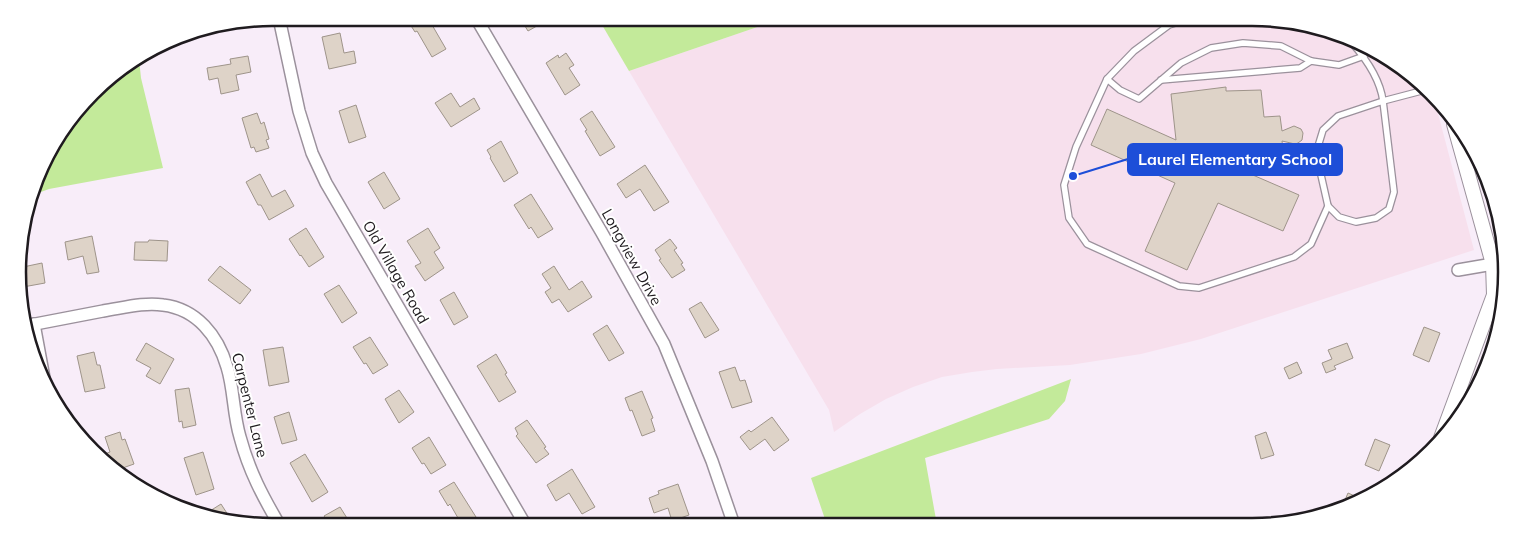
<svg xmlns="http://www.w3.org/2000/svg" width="1524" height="544" viewBox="0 0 1524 544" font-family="Mulish,sans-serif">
	<rect width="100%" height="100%" fill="#f8edf9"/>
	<path fill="#f7e0ed" d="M 784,18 L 1252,18 L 1318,26 L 1407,70 L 1435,102 L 1474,250 L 1201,339 L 1141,354 L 1070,365 L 997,369 L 972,372 L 942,377 L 913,387 L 886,399 L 860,414 L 834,432 L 829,410 L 629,71 Z"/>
	<g fill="#c3ea9a">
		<path d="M 598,18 L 784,18 L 629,71 Z"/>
		<path d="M 139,59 L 141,78 L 163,168 L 49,189 L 33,195 L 44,159 L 104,81 Z"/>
		<path d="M 1071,379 L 1065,401 L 1049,419 L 925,458 L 937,525 L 827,525 L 811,478 Z"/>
	</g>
	<g fill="#ded3c8" stroke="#9e948a">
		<path d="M 406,18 L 428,18 L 446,49 L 432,57 L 417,31 L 415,32 Z"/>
		<path d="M 520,18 L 551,18 L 528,31 Z"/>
		<path d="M 340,33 L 344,53 L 354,51 L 356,63 L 329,69 L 322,37 Z"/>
		<path d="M 566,53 L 574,65 L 569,68 L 580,85 L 565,95 L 546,63 L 558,55 L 559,58 Z"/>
		<path d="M 248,56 L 251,72 L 236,75 L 239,90 L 221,94 L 218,78 L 209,80 L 207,68 L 231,64 L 230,59 Z"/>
		<path d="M 1226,87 L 1226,91 L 1261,90 L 1264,117 L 1280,116 L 1282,131 L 1294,126 L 1301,129 L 1303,133 L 1302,140 L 1298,143 L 1295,144 L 1282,141 L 1284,158 L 1232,166 L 1299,195 L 1283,231 L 1218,203 L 1187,270 L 1145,251 L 1175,183 L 1091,145 L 1107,109 L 1176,140 L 1171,94 Z"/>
		<path d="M 451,93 L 460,107 L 474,98 L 480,109 L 451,127 L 435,103 Z"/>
		<path d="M 356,105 L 366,137 L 349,143 L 339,111 Z"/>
		<path d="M 592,111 L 615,147 L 600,156 L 585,131 L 587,130 L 580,119 Z"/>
		<path d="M 257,113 L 261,124 L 264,122 L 269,139 L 266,140 L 269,148 L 256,152 L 254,147 L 251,148 L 242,118 Z"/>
		<path d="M 501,141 L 518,173 L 504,182 L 490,158 L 491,157 L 487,150 Z"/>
		<path d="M 645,165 L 669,202 L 654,211 L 640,189 L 626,198 L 617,184 Z"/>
		<path d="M 384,172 L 400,199 L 384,209 L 368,182 Z"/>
		<path d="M 260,174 L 272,197 L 285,190 L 294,206 L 269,220 L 261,205 L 258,205 L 246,182 Z"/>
		<path d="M 531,194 L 553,229 L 538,238 L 531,227 L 529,229 L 514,205 Z"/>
		<path d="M 306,228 L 324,257 L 309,267 L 301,255 L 300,256 L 289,239 Z"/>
		<path d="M 428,228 L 440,248 L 434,252 L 444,268 L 425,281 L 415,266 L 421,263 L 407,241 Z"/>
		<path d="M 92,236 L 99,272 L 87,274 L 83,256 L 68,260 L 65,242 Z"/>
		<path d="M 670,239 L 677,248 L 674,250 L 683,263 L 681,264 L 685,270 L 672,278 L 659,260 L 661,259 L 655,250 Z"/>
		<path d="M 149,240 L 168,241 L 167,261 L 134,260 L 135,242 L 148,242 Z"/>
		<path d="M 42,263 L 45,283 L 23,287 L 23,267 Z"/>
		<path d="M 220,266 L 251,290 L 240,304 L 208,280 Z"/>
		<path d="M 554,266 L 569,290 L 582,281 L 592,297 L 568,312 L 559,299 L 552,303 L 545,292 L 551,288 L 542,274 Z"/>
		<path d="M 339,285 L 357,313 L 342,323 L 324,294 Z"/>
		<path d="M 454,292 L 468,317 L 454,325 L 440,300 Z"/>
		<path d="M 701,302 L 719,330 L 705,338 L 689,309 Z"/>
		<path d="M 607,325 L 624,353 L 609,361 L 593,334 Z"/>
		<path d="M 1424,327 L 1440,333 L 1429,362 L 1413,355 Z"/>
		<path d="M 370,337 L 388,365 L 373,374 L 366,363 L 364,364 L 353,347 Z"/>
		<path d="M 146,343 L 174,359 L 160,384 L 146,376 L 151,368 L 136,360 Z"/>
		<path d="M 1347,343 L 1353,358 L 1334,366 L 1336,369 L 1326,373 L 1322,363 L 1332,359 L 1328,350 Z"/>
		<path d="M 283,347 L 289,382 L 269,386 L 263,350 Z"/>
		<path d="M 94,352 L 97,365 L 100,365 L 105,388 L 85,392 L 77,356 Z"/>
		<path d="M 496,354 L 507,373 L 505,374 L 516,392 L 499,402 L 477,366 Z"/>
		<path d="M 1297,362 L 1302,373 L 1289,379 L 1284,368 Z"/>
		<path d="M 735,367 L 740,381 L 745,380 L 752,402 L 732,408 L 719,372 Z"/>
		<path d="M 189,388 L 196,425 L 183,428 L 182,421 L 179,422 L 175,390 Z"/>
		<path d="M 399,390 L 414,412 L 399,423 L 385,399 Z"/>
		<path d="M 642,391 L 653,418 L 651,419 L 655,431 L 642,436 L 632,410 L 630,411 L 625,398 Z"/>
		<path d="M 289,412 L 297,440 L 282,444 L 274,417 Z"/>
		<path d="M 772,417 L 789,440 L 774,451 L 765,439 L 750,450 L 740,437 L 749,430 L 751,432 Z"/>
		<path d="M 527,420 L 546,447 L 544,448 L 549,454 L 536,463 L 516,436 L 518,434 L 515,428 Z"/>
		<path d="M 120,432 L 122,440 L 125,439 L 134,464 L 117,470 L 102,455 L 110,452 L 105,437 Z"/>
		<path d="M 1266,432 L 1274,455 L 1261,459 L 1255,436 Z"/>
		<path d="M 429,437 L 446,465 L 431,474 L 424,463 L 422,464 L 412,448 Z"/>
		<path d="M 1375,439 L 1390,445 L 1379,471 L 1365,465 Z"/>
		<path d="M 203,452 L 214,489 L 196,495 L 184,458 Z"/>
		<path d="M 305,454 L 328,492 L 312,502 L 290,463 Z"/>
		<path d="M 572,469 L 595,507 L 582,514 L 569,493 L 556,501 L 547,485 Z"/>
		<path d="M 454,482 L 476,517 L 462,525 L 450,504 L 448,506 L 439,491 Z"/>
		<path d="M 678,484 L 689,515 L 672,521 L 668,508 L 654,513 L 649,498 L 659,494 L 658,491 Z"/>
		<path d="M 1348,493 L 1364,500 L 1342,507 Z"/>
		<path d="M 221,504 L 232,521 L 206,518 L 202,516 Z"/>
		<path d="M 340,507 L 352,526 L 331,526 L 324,516 Z"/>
	</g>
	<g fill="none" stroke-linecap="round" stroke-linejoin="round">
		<defs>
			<g id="service">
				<path d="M 1192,18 L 1169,25 L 1134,51 L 1107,79 L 1120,90 L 1139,99 L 1181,63 L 1211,48 L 1243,43 L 1281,46 L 1311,61 L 1339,65 L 1364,56"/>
				<path d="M 1352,43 C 1367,60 1380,79 1383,101 L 1425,90"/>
				<path d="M 1107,79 L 1076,147 L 1064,185 L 1069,218 L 1087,244 L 1179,286 L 1199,288 L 1294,257 L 1311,244 L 1328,206"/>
				<path d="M 1161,80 L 1300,68 L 1311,61"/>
				<path d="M 1383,101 L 1394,192 L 1389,209 L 1376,218 L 1356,222 L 1339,217 L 1328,206 L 1316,153 L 1323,130 L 1338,116 Z"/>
			</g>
			<g id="minor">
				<path d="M 279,18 L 299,111 L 312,153 L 326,183 L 526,526"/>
				<path d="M 476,18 L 602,233 L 664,344 L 712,461 L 734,525"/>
				<path d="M 1458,270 L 1493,264"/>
				<path d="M 34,324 L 44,378"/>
				<path d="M 25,326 C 51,321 77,316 103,311 C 123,308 144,302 163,305 C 197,309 218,336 227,367 C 234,389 233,414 240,437 C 249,471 263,497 280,526"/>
			</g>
			<path id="tertiary" d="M 1441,438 L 1494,295 L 1493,264 L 1454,124"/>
		</defs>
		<use href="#service" stroke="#9b919c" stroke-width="8"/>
		<use href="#minor" stroke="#9b919c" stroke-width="14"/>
		<use href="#tertiary" stroke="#9b919c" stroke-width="16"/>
		<use href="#service" stroke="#fff" stroke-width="5.5"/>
		<use href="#minor" stroke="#fff" stroke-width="11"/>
		<use href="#tertiary" stroke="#fff" stroke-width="14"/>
	</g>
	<g text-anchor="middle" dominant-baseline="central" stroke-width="4" stroke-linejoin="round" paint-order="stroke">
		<g font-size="15" fill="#1f1b1f" stroke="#fff">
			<text transform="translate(632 257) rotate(61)">Longview Drive</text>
			<text transform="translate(396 272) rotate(60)">Old Village Road</text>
			<text transform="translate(250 405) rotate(76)">Carpenter Lane</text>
		</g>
	</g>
	<path d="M0 0H1524V544H0ZM272 26H1252A246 246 0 0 1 1498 272V272A246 246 0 0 1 1252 518H272A246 246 0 0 1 26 272V272A246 246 0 0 1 272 26Z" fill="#fff" fill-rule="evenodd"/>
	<path fill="none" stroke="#1f1b1f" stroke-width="2.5" d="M272 26H1252A246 246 0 0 1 1498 272V272A246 246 0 0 1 1252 518H272A246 246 0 0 1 26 272V272A246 246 0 0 1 272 26Z"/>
	<path fill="none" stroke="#1d4ed8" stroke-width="2" d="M1073 176L1128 159"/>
	<circle fill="#1d4ed8" stroke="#fff" stroke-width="2" cx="1073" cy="176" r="5"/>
	<rect fill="#1d4ed8" stroke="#1d4ed8" stroke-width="2" x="1128" y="144" width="214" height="31" rx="5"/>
	<g font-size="16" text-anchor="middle" font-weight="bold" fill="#fff">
		<text x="1235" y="165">Laurel Elementary School</text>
	</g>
</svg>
